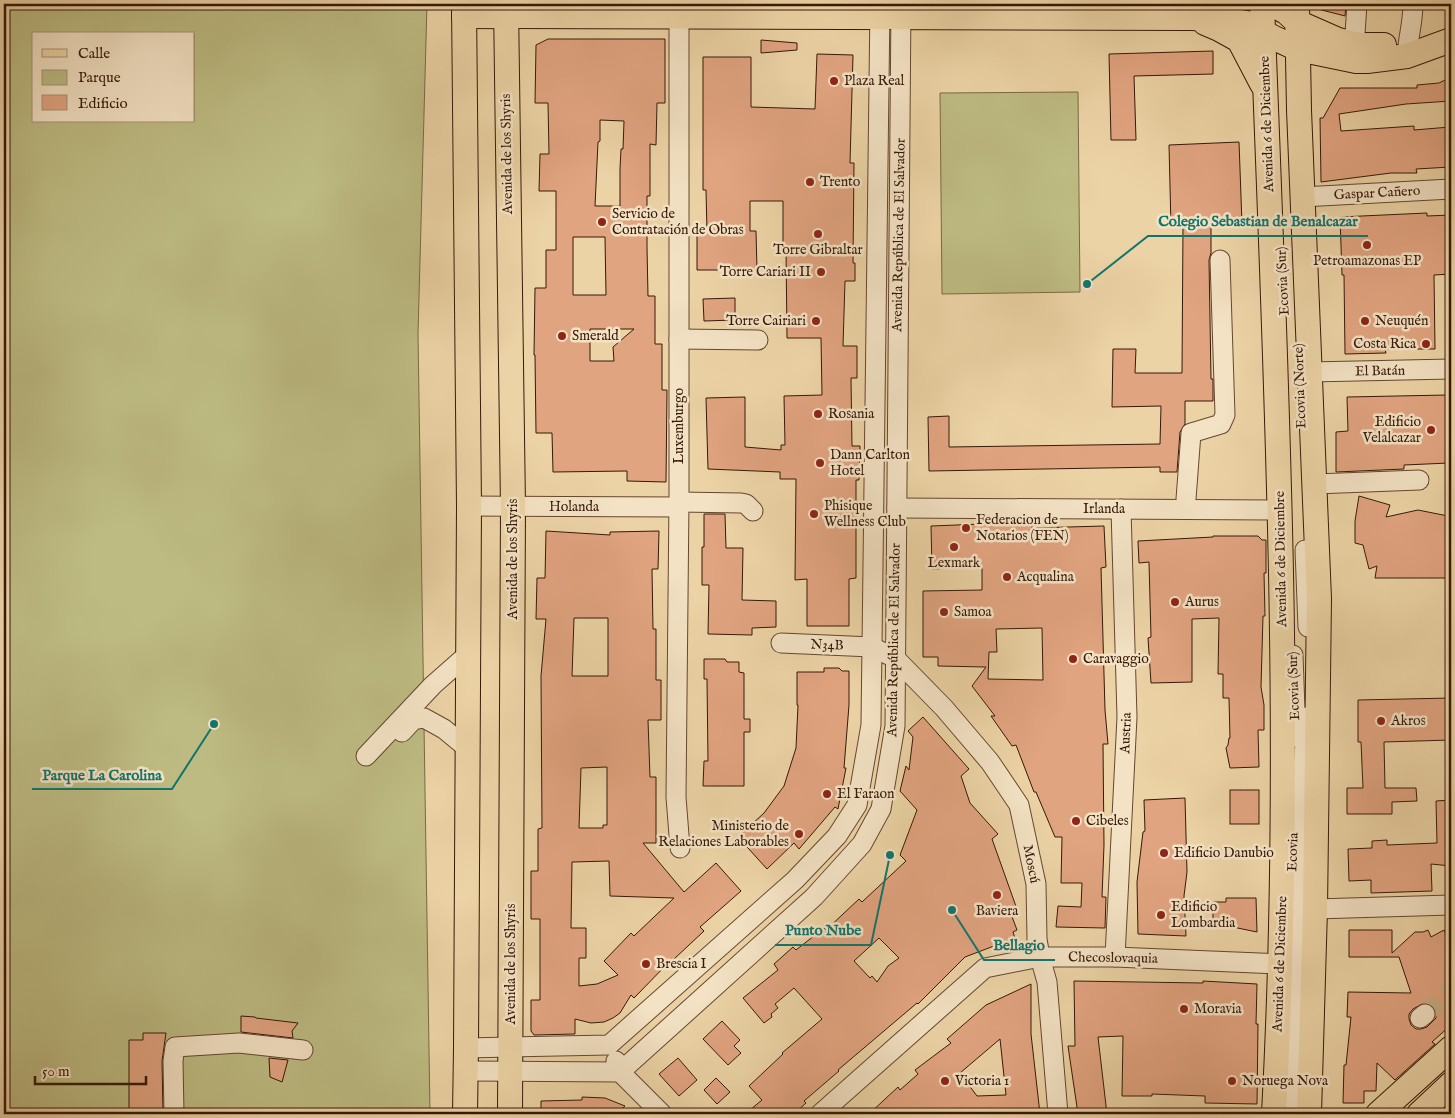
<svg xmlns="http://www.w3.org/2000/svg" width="1455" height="1118" viewBox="0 0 1455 1118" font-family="'IM FELL English',serif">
	<rect width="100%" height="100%" fill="#ecd3a5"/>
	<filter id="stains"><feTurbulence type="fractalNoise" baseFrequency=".004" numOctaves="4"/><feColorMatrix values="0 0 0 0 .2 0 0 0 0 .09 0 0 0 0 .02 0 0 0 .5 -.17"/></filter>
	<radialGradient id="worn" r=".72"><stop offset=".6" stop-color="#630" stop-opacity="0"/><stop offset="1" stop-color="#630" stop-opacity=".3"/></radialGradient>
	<g fill="#bdbb82" stroke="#7a6a45" fill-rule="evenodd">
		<path d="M 4,4 L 427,4 L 418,334 L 430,1114 L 4,1114 ZM 34,34 L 194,34 L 194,121 L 34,121 Z"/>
		<path d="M 1078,92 L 1080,292 L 942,294 L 940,93 Z"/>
	</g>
	<g fill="#e1a480" stroke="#361808" fill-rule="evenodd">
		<path d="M 1314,4 L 1346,4 L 1345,16 L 1314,8 Z"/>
		<path d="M 548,39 L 665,39 L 665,103 L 657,103 L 656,145 L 650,144 L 650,196 L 647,196 L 647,247 L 648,296 L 655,296 L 655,344 L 662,344 L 662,390 L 667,390 L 666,482 L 627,481 L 627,471 L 553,472 L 552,433 L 536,433 L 535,355 L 534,355 L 535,288 L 546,288 L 546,250 L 556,250 L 556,191 L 539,191 L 540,154 L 549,154 L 548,103 L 535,103 L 536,45 ZM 600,120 L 624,121 L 623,149 L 621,149 L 620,169 L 620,206 L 595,206 L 598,142 L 600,141 ZM 573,237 L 605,237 L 606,295 L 573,295 ZM 590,329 L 634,329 L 613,347 L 614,361 L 590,361 Z"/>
		<path d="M 761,40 L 797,43 L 797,50 L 761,53 Z"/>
		<path d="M 1213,51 L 1213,74 L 1134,76 L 1136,140 L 1111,140 L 1109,54 Z"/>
		<path d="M 817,54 L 853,55 L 850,163 L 854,163 L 853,263 L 855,263 L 855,281 L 845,281 L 843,346 L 857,346 L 857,378 L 851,378 L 852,446 L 860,446 L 859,480 L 856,480 L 856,578 L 849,579 L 849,626 L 807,626 L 807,579 L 795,580 L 796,479 L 780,479 L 780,472 L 708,469 L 706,398 L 745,397 L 745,447 L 781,450 L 781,445 L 785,445 L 784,396 L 822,395 L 821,338 L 787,338 L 786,248 L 783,248 L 783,201 L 750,201 L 750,231 L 756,231 L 757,270 L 697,270 L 697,232 L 707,232 L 706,190 L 703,190 L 703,57 L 751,57 L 751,107 L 815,109 Z"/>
		<path d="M 1451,77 L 1451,101 L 1406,104 L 1339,114 L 1341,131 L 1414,126 L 1414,130 L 1450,127 L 1451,167 L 1416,169 L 1417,173 L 1391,173 L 1321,182 L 1320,118 L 1323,118 L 1340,88 L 1417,88 L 1417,85 L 1439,83 Z"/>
		<path d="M 1239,142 L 1242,224 L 1211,225 L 1211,253 L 1209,260 L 1211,379 L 1213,379 L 1213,401 L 1185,401 L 1185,424 L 1180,432 L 1177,472 L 1160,472 L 1160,467 L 929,471 L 928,417 L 949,416 L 949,447 L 1160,444 L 1161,406 L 1112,407 L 1113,349 L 1136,349 L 1135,373 L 1182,373 L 1183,226 L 1171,227 L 1169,145 Z"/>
		<path d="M 1427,213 L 1427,216 L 1451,215 L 1451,274 L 1434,275 L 1435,349 L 1385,349 L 1386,353 L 1345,354 L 1344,275 L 1342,275 L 1340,217 Z"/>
		<path d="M 735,298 L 735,320 L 704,321 L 703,299 Z"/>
		<path d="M 1447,395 L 1449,463 L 1404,465 L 1404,469 L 1336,472 L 1336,432 L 1348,431 L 1347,397 Z"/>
		<path d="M 1359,496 L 1390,505 L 1386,517 L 1418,510 L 1448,516 L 1449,571 L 1445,578 L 1375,578 L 1377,566 L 1369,569 L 1363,545 L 1355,543 L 1355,521 Z"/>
		<path d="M 704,514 L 725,514 L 726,548 L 743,548 L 742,600 L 776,601 L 776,627 L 752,628 L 752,635 L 708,634 L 709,585 L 702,585 L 702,547 L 704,547 Z"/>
		<path d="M 982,524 L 1032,525 L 1032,528 L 1104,526 L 1106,567 L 1101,568 L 1105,710 L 1108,744 L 1103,744 L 1104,845 L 1102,897 L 1106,897 L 1105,928 L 1056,927 L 1058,906 L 1081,907 L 1082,883 L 1061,883 L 1062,837 L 1055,837 L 1036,792 L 1034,792 L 1016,745 L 1012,746 L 991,716 L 995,716 L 972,686 L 986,667 L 938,666 L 938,657 L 923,657 L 923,591 L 982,590 L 982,567 L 932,569 L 931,526 ZM 1042,628 L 1043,680 L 988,679 L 989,652 L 997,652 L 996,629 Z"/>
		<path d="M 546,531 L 610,535 L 610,532 L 659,531 L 658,569 L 652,569 L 653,629 L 656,629 L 656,680 L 661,680 L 661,720 L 648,720 L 650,777 L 656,777 L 656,843 L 643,843 L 684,892 L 716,863 L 741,891 L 700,927 L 704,931 L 673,960 L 672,959 L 634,998 L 631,995 L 620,1013 L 613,1018 L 604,1022 L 591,1023 L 575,1019 L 575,1034 L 534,1035 L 531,1031 L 531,1000 L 540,1000 L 540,919 L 531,919 L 531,871 L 538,871 L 538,829 L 542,828 L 541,676 L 546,619 L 536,619 L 537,578 L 545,578 ZM 574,618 L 608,618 L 608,676 L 572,676 ZM 607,767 L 607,825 L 603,825 L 603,828 L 579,828 L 581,768 ZM 609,861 L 610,896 L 674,898 L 634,936 L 631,933 L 604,961 L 618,975 L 597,984 L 579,986 L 579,958 L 586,958 L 586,928 L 571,928 L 572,862 Z"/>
		<path d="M 1213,536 L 1258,536 L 1262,540 L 1266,540 L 1266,573 L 1264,573 L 1265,616 L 1263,616 L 1261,687 L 1264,705 L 1264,730 L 1258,730 L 1259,767 L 1230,768 L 1226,748 L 1228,745 L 1229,738 L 1230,738 L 1229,698 L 1223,698 L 1223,674 L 1218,674 L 1219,618 L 1192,619 L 1192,682 L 1151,683 L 1148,638 L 1151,637 L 1149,562 L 1139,563 L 1138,541 L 1213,537 Z"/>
		<path d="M 704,659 L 725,659 L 727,662 L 739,662 L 739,672 L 744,673 L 744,719 L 750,719 L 750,732 L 744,732 L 744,786 L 703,786 L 704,761 L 708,761 L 707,679 L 704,679 Z"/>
		<path d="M 824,668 L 839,668 L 842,671 L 849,671 L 849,705 L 844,768 L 846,768 L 838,809 L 835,807 L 799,849 L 794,843 L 767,869 L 738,837 L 764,813 L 784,786 L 796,748 L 798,705 L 797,705 L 797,672 L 824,672 Z"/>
		<path d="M 1451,698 L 1451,740 L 1384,742 L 1385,788 L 1416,788 L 1417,801 L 1392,802 L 1392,814 L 1347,814 L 1347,788 L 1363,788 L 1361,742 L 1358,742 L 1358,700 Z"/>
		<path d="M 923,717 L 969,769 L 961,776 L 970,803 L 998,834 L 992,839 L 1018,912 L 1011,914 L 1017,930 L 1013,932 L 1015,938 L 965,957 L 918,1004 L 917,1003 L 838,1070 L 839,1071 L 804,1101 L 806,1103 L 794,1114 L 745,1114 L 762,1100 L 749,1086 L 783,1054 L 782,1053 L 822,1019 L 794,988 L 775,1004 L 778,1008 L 771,1014 L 772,1017 L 764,1023 L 743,998 L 778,970 L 774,964 L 793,947 L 796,950 L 824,928 L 826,930 L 859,899 L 862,902 L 906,861 L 900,855 L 917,810 L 900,791 L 906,766 L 909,770 L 913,737 L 908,731 ZM 879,938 L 899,958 L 888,966 L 877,982 L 872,976 L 870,978 L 854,961 Z"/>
		<rect x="1230" y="790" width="29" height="34"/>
		<path d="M 1185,798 L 1187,872 L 1184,896 L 1186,936 L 1138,934 L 1137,882 L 1143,832 L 1145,831 L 1144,800 Z"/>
		<path d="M 1451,800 L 1451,866 L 1431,864 L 1432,891 L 1371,893 L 1371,880 L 1349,881 L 1348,849 L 1372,848 L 1372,841 L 1387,840 L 1387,845 L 1437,843 L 1436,801 Z"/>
		<path d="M 1226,898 L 1256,898 L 1257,932 L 1228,926 L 1213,926 L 1213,902 L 1226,902 Z"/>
		<path d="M 1349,930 L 1392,930 L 1392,953 L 1415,932 L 1423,932 L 1428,930 L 1431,937 L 1444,930 L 1451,946 L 1451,1025 L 1432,1042 L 1435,1044 L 1395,1080 L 1377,1063 L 1376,1091 L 1364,1091 L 1364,1103 L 1343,1103 L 1344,1065 L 1346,1065 L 1351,1017 L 1347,1017 L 1348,992 L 1411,993 L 1399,957 L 1349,957 ZM 1424,1003 L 1429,1003 L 1433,1007 L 1436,1012 L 1436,1018 L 1427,1027 L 1421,1029 L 1416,1029 L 1411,1025 L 1409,1019 L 1409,1014 L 1413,1009 Z"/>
		<path d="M 1074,981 L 1203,983 L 1203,981 L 1257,984 L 1256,1024 L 1258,1024 L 1257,1104 L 1205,1103 L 1205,1096 L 1152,1094 L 1152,1096 L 1122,1096 L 1123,1036 L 1098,1037 L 1107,1114 L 1078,1114 L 1068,1046 L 1075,1046 Z"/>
		<path d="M 1031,984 L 1031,1034 L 1040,1114 L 869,1114 L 898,1087 L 900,1090 L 918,1074 L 915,1070 L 951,1043 L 947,1039 L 986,1005 ZM 1000,1039 L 1006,1095 L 977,1096 L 960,1073 Z"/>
		<path d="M 241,1016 L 255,1017 L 256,1018 L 298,1023 L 292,1031 L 293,1038 L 241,1032 Z"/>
		<path d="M 722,1021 L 740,1040 L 734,1046 L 741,1053 L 728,1065 L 703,1039 Z"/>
		<path d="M 143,1033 L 166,1033 L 162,1061 L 163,1113 L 129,1111 L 129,1040 L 143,1040 Z"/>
		<path d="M 269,1058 L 288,1060 L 282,1082 L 270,1077 Z"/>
		<path d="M 678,1058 L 697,1080 L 679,1096 L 659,1074 Z"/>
		<path d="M 716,1078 L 730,1092 L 717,1104 L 704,1090 Z"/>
		<path d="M 582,1097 L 605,1098 L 625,1106 L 617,1114 L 541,1114 L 541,1101 L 582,1100 Z"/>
	</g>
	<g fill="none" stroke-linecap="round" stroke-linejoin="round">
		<path stroke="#c8ae86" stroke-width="19" stroke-dasharray="19 9" stroke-linecap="butt" d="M 1425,1014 L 1451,989"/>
		<defs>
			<g id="minor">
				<path d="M 679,4 L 679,499 L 676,797 L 680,848"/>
				<path d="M 1351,43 L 1355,34 L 1357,4"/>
				<path d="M 1407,56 C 1408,38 1413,22 1413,4"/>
				<path d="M 1302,197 L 1451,189"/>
				<path d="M 679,339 L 758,340"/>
				<path d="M 1310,372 L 1451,369"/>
				<path d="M 1315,484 L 1419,480"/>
				<path d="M 1186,499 L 1191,433 L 1221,424 L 1225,415 L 1220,260"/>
				<path d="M 679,502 L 741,503 L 746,504 L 753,511"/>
				<path d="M 469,506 L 679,507"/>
				<path d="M 897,508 L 1281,510"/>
				<path d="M 1305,550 L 1308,627"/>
				<path d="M 781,643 L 872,647 L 895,658 L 944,708 L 990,762 L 1019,805 L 1036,884 L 1037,939 L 1040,957 L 1047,982 L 1058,1114"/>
				<path d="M 1293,655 L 1296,737"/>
				<path d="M 402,732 L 413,720 L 424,718 L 444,729 L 467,748"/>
				<path d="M 366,756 L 433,685 L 467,655"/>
				<path d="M 1315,909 L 1451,905"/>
				<path d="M 1115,957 L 1127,717 L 1121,509"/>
				<path d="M 1420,1018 L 1425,1014"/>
				<path d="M 466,1048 L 609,1045 L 795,880 L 837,836 L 857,805 L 871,725 L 880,4"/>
				<path d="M 616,1061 L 620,1072 L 662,1114"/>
				<path d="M 466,1071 L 620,1072 L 814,897 L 862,844 L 881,809 L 895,726 L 901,4"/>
				<path d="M 174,1114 L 173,1061 L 175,1047 L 239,1043 L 303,1050"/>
				<path d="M 820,1114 L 985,968 L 1040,957 L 1115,957 L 1281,964"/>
				<path d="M 1292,1114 L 1303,769 L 1307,717"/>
			</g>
			<g id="major">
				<path d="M 464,4 L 469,506 L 466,1048 L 465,1114"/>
				<path d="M 506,4 L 513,507 L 510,1114"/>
				<path d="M 1262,4 C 1276,374 1294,744 1274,1114"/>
				<path d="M 1271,4 L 1286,12 L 1297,22 L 1338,40 L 1359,45 L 1384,45"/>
				<path d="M 1297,4 L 1299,110 L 1319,599 L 1315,909 L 1309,1114"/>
				<path d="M 464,16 L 1192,18 L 1229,20 L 1247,23 L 1254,26 L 1272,37 L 1298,49 L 1356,61 L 1367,61 L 1407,56 L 1451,40"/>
				<path d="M 1205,23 L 1219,29 L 1239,40 L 1262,84"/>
				<path d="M 1378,1114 L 1451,1048"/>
				<path d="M 1419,1114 L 1451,1084"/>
			</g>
		</defs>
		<use href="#minor" stroke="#64472f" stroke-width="21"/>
		<use href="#major" stroke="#361808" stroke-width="26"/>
		<use href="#minor" stroke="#f3e2c4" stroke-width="19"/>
		<use href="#major" stroke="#ecd3a5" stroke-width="24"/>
	</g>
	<g fill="#8f2418" stroke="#f3e2c4" stroke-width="2">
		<circle cx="834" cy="81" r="5"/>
		<circle cx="810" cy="182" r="5"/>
		<circle cx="602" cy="222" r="5"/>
		<circle cx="818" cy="234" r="5"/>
		<circle cx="1367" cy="245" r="5"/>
		<circle cx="821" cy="272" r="5"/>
		<circle cx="816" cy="321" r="5"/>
		<circle cx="1365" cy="321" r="5"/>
		<circle cx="562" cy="336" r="5"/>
		<circle cx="1426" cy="344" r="5"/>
		<circle cx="818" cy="414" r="5"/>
		<circle cx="1431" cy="430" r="5"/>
		<circle cx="820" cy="463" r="5"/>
		<circle cx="814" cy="514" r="5"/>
		<circle cx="966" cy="528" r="5"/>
		<circle cx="954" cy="547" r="5"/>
		<circle cx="1007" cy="577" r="5"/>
		<circle cx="1175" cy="602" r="5"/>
		<circle cx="944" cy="612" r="5"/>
		<circle cx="1073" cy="659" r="5"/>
		<circle cx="1381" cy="721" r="5"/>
		<circle cx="827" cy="794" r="5"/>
		<circle cx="1076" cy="821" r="5"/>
		<circle cx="799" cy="834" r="5"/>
		<circle cx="1164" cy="853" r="5"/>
		<circle cx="997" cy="895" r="5"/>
		<circle cx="1161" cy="915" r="5"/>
		<circle cx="646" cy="964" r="5"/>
		<circle cx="1184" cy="1009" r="5"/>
		<circle cx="945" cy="1081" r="5"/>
		<circle cx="1232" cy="1081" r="5"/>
	</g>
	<g text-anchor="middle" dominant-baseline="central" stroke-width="5" stroke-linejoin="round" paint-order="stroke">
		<g font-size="14" fill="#361808" stroke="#f3e2c4" text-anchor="start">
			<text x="844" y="81">Plaza Real</text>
			<text x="820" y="182">Trento</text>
			<text x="612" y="214">Servicio de<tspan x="612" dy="16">Contratación de Obras</tspan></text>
			<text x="818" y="250" text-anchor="middle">Torre Gibraltar</text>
			<text x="1367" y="261" text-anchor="middle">Petroamazonas EP</text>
			<text x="811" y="272" text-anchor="end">Torre Cariari II</text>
			<text x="806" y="321" text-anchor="end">Torre Cairiari</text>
			<text x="1375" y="321">Neuquén</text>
			<text x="572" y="336">Smerald</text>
			<text x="1416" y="344" text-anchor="end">Costa Rica</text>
			<text x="828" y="414">Rosania</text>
			<text x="1421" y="422" text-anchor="end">Edificio<tspan x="1421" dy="16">Velalcazar</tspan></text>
			<text x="830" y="455">Dann Carlton<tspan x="830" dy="16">Hotel</tspan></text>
			<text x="824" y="506">Phisique<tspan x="824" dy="16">Wellness Club</tspan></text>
			<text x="976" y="520">Federacion de<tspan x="976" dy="16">Notarios (FEN)</tspan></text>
			<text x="954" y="563" text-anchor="middle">Lexmark</text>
			<text x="1017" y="577">Acqualina</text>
			<text x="1185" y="602">Aurus</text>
			<text x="954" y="612">Samoa</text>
			<text x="1083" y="659">Caravaggio</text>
			<text x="1391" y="721">Akros</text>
			<text x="837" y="794">El Faraon</text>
			<text x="1086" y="821">Cibeles</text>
			<text x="789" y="826" text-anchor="end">Ministerio de<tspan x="789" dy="16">Relaciones Laborables</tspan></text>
			<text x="1174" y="853">Edificio Danubio</text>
			<text x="1171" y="907">Edificio<tspan x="1171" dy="16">Lombardia</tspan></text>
			<text x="997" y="911" text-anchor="middle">Baviera</text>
			<text x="656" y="964">Brescia I</text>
			<text x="1194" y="1009">Moravia</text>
			<text x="955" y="1081">Victoria 1</text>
			<text x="1242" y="1081">Noruega Nova</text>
		</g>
		<g font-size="14" fill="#361808" stroke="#f3e2c4">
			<text transform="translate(1267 124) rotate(-92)">Avenida 6 de Diciembre</text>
			<text transform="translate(507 154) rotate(-91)">Avenida de los Shyris</text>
			<text transform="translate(1377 193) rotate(-3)">Gaspar Cañero</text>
			<text transform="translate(899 235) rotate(-89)">Avenida República de El Salvador</text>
			<text transform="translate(1283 281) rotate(-93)">Ecovia (Sur)</text>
			<text transform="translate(1380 371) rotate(-1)">El Batán</text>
			<text transform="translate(1300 386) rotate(-92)">Ecovia (Norte)</text>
			<text transform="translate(679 426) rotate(-90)">Luxemburgo</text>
			<text x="574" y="507">Holanda</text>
			<text x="1104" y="509">Irlanda</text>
			<text transform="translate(513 559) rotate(-90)">Avenida de los Shyris</text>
			<text transform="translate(1281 559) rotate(-91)">Avenida 6 de Diciembre</text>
			<text transform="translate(894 640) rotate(-89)">Avenida República de El Salvador</text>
			<text transform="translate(827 645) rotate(2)">N34B</text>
			<text transform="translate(1294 686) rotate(-92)">Ecovia (Sur)</text>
			<text transform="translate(1126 733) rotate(-88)">Austria</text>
			<text transform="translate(1293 852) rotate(-88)">Ecovia</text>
			<text transform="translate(1031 864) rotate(79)">Moscú</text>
			<text transform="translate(1113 958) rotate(1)">Checoslovaquia</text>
			<text transform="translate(511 964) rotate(-90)">Avenida de los Shyris</text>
			<text transform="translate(1280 964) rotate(-88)">Avenida 6 de Diciembre</text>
		</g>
	</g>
	<path fill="none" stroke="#0f766e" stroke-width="2" d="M1087 284L1148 236H1368M214 724L172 789H32M890 855L871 945H775M952 910L984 960H1055"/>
	<g fill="#0f766e" stroke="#f3e2c4" stroke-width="2">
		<circle cx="1087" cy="284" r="5"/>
		<circle cx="214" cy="724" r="5"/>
		<circle cx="890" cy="855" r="5"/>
		<circle cx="952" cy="910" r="5"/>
	</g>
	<g font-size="15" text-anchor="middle" font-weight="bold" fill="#0f766e" stroke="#f3e2c4" stroke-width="5" stroke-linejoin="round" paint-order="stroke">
		<text x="1258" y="226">Colegio Sebastian de Benalcazar</text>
		<text x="102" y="780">Parque La Carolina</text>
		<text x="823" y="935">Punto Nube</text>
		<text x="1019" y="950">Bellagio</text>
	</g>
	<rect width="1455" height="1118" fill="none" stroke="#ecd3a5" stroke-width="20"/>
	<rect x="5" y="5" width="1445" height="1108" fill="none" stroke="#361808" stroke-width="2.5"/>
	<rect x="10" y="10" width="1435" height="1098" fill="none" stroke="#361808"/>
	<rect x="32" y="32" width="162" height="90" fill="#f3e2c4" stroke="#a79179"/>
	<rect x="42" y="49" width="25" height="8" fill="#ecd3a5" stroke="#a79179"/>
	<text x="78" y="58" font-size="15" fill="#361808">Calle</text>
	<rect x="42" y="70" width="25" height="15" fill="#bdbb82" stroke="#a79179"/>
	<text x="78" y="82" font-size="15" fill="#361808">Parque</text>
	<rect x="42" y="95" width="25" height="15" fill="#e1a480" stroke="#a79179"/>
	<text x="78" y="108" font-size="15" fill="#361808">Edificio</text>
	<path d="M35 1076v8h111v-8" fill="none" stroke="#361808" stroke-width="2.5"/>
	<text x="42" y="1076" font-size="15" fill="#361808" stroke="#f3e2c4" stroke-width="4" paint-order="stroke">50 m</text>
	<rect width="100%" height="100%" filter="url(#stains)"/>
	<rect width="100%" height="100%" fill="url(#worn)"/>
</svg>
